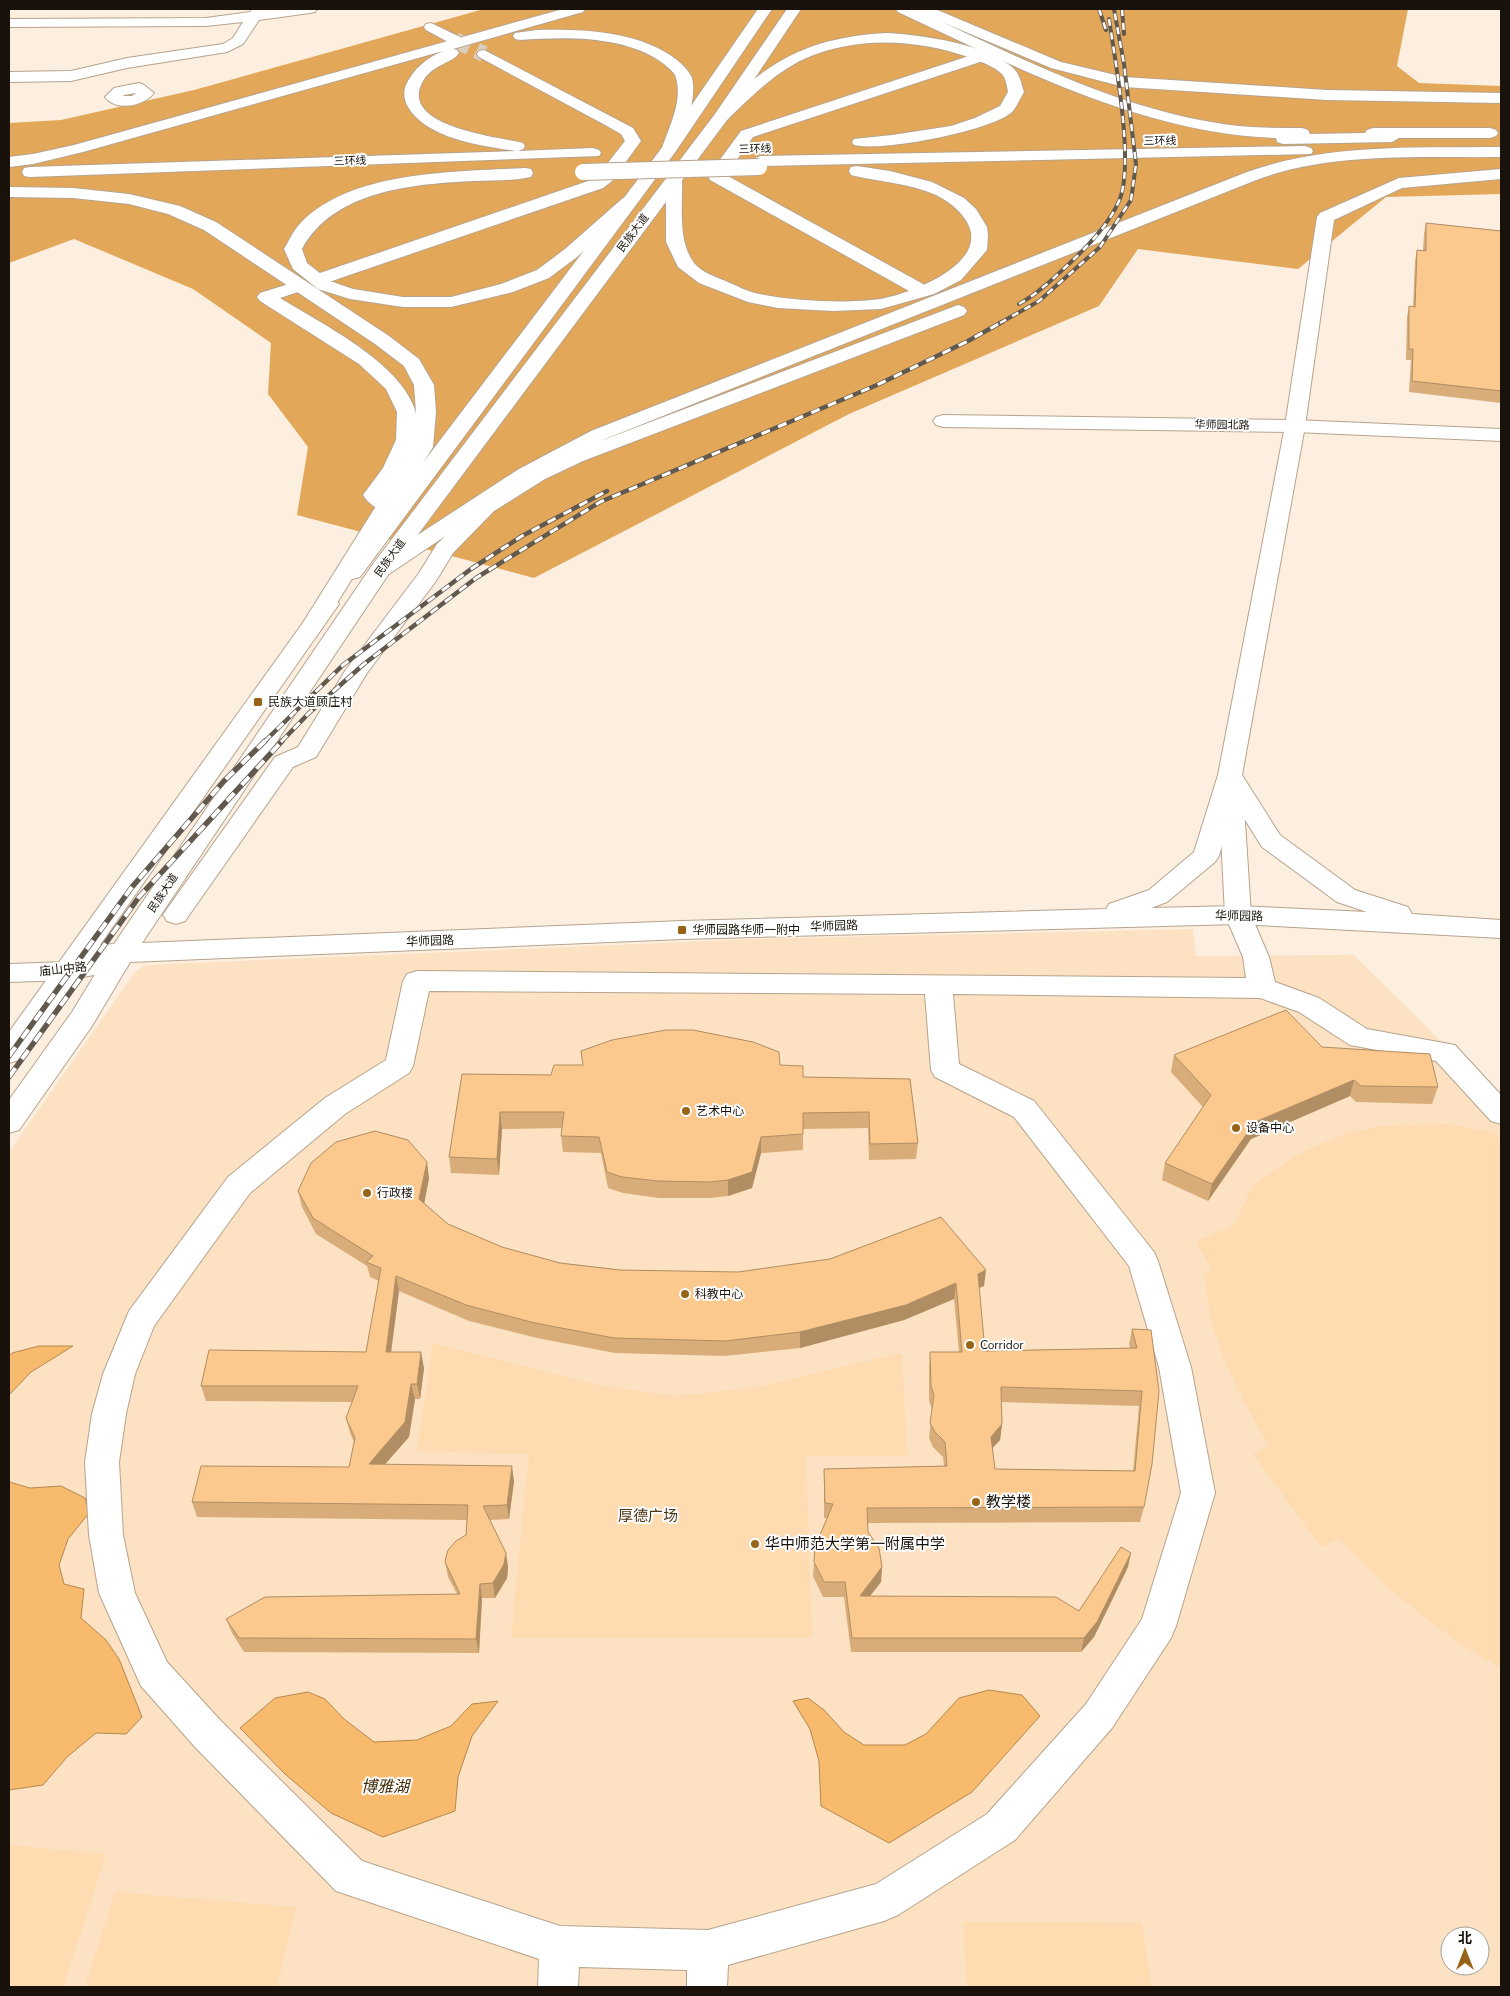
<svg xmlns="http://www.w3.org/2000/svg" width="1510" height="1996" viewBox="0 0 1510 1996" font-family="'Nunito Sans','Noto Sans SC',sans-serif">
	<rect width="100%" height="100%" fill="#fcefe0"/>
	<path fill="#fce1c2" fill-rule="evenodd" d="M 1193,929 L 1196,956 L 1354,955 L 1501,1101 L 1501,1987 L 9,1987 L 9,1152 L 135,972 L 144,965 L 755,939 ZM 1450,1936 L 1480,1936 L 1480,1966 L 1450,1966 Z"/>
	<g fill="#fedbb1">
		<path d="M 1449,1124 L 1496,1133 L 1501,1139 L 1501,1668 C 1439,1634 1388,1590 1339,1539 L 1321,1547 L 1253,1454 L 1269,1446 C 1247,1408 1225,1369 1213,1327 C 1208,1310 1207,1291 1204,1274 L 1212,1270 L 1196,1242 L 1234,1225 L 1253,1185 L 1298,1154 L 1347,1133 L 1380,1126 Z"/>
		<path d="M 433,1343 L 597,1385 L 676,1396 L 752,1388 L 902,1353 L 907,1456 L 806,1456 L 812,1638 L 511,1638 L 529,1454 L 417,1451 Z"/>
		<path d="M 9,1845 L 106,1854 L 63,1987 L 9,1987 Z"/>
		<path d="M 115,1892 L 296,1907 L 277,1987 L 85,1987 Z"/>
		<path d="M 963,1922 L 1142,1923 L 1151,1987 L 967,1987 Z"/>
	</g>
	<path fill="#e3a759" d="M 484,9 L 1408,9 L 1397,66 L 1419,83 L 1501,86 L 1501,194 L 1386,197 L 1298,269 L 1138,249 L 1099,306 L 849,414 L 534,578 L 297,515 L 308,447 L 268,394 L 271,343 L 193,289 L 74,239 L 9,263 L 9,123 L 61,120 L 194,90 Z"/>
	<g fill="#f8ba6d" stroke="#b5884f">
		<path d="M 39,1346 L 73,1346 L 31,1372 L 9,1395 L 9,1356 L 12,1353 Z"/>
		<path d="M 9,1482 L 30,1488 L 61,1486 L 85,1498 L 89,1513 L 68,1539 L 59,1565 L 64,1584 L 84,1589 L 81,1618 L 106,1640 L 119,1659 L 142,1717 L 126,1734 L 96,1733 L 67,1757 L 43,1785 L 9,1790 Z"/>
		<path d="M 989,1690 L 1022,1695 L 1040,1716 L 972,1792 L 889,1843 L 821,1806 L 819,1761 L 810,1729 L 793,1701 L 808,1698 L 824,1710 L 844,1732 L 864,1745 L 905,1745 L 926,1734 L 959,1698 Z"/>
		<path d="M 308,1692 L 325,1699 L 344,1719 L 374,1742 L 417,1740 L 451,1726 L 472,1704 L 498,1701 L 472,1736 L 458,1777 L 455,1811 L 383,1837 L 331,1813 L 285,1774 L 240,1728 L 275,1698 Z"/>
	</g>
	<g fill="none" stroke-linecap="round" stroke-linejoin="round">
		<path stroke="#dacec0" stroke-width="16" stroke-dasharray="16 8" stroke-linecap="butt" d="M 455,40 L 484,54"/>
		<defs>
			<g id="minor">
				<path d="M 252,9 L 317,9 L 315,12 L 310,13 L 259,20 L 243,44 L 227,52 L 127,68 L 71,81 L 9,82 L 9,72 L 71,71 L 127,58 L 223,44 L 233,38 L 243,22 L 206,26 L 9,27 L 9,19 L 206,18 L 250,12 Z"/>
				<path d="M 916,9 L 935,9 L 1061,62 L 1124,77 L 1327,90 L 1501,93 L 1501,103 L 1327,100 L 1124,87 L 1051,68 L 918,12 Z"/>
				<path d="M 431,23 L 460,37 L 462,40 L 460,43 L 450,43 L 426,30 L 424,27 L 426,24 Z"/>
				<path d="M 484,50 L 633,128 L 641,141 L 612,181 L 603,188 L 332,281 L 326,282 L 320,281 L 317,277 L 320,273 L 591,180 L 600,173 L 625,141 L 621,134 L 607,126 L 479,57 L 477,54 L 479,51 Z"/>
				<path d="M 978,53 L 983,55 L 986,58 L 983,61 L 753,137 L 726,175 L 923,284 L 926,288 L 923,292 L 917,293 L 911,292 L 710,180 L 708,176 L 741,131 Z"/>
				<path d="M 139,83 L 144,85 L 154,93 C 144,106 116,112 105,97 L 114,88 ZM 136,93 L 132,96 L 123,96 L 124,95 Z"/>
				<path d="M 292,283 L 298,284 L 301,288 L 298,292 L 280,298 C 324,326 434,377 416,441 C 410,461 397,477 385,494 L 397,505 L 394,509 C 382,513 370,506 363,495 L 383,468 L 396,440 L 397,412 L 386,389 L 359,364 L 260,301 L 257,297 L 260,293 Z"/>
				<path d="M 958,305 L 964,307 L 967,311 L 964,315 L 583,461 L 545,479 L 494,511 L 453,553 L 436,581 L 367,673 L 316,757 L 293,767 L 185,921 L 176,924 L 167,921 L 163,915 L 167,909 L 275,757 L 298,747 L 345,671 L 419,573 L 437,544 L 480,503 L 531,471 L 569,453 Z"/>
				<path d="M 943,415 L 1295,420 L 1501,429 L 1501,441 L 1295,432 L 943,427 L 936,425 L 933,421 L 936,417 Z"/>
				<path d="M 1230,767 L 1239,770 L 1242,775 L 1251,915 L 1269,957 L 1275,982 L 1319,998 L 1367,1029 L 1455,1045 L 1501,1095 L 1501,1124 L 1491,1121 L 1436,1061 L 1350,1045 L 1299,1012 L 1260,998 L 953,994 L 959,1064 L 1034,1101 L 1154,1252 L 1158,1261 L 1191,1367 L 1215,1493 L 1176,1626 L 1171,1638 L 1112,1728 L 1015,1840 L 898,1915 L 884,1921 L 728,1965 L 727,1987 L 687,1987 L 687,1970 L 579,1967 L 578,1987 L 538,1987 L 539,1959 L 336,1891 L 195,1747 L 141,1686 L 99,1593 L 89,1535 L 85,1462 L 92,1414 L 103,1374 L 129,1311 L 228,1177 L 325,1098 L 386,1060 L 403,981 L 407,974 L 417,971 L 1246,978 L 1243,957 L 1225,915 L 1218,775 L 1221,770 ZM 429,991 L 925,994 L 931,1070 L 935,1077 L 1014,1117 L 1129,1266 L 1159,1367 L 1181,1493 L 1142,1619 L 1086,1704 L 987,1814 L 876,1884 L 708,1930 L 560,1926 L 362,1861 L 221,1721 L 167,1662 L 135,1593 L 123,1535 L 119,1462 L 126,1414 L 135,1374 L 154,1326 L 250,1193 L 345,1114 L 409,1073 L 413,1066 Z"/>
				<path d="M 116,953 L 126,955 L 130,962 L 126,969 L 67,980 L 9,982 L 9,964 L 67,962 Z"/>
			</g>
			<g id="major">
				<path d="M 758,9 L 772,9 L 676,151 L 360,577 L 352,579 L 344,577 L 341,572 L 344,567 L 664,145 Z"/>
				<path d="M 787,9 L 801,9 L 727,120 L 390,572 L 142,943 L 682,921 L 1106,909 L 1109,904 L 1149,890 L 1194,852 L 1218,775 L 1285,426 L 1317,217 L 1320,213 L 1399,178 L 1501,169 L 1501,179 L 1402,188 L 1334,220 L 1305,426 L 1242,775 L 1280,835 L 1355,890 L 1408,907 L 1412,914 L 1501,920 L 1501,938 L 1238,924 L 682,939 L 130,962 L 92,1026 L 19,1130 L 9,1133 L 9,1100 L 72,1012 L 102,963 L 87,964 L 19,1060 L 9,1063 L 9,1032 L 320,599 L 328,597 L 336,599 L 339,604 L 100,945 L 114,944 L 373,564 L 715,114 ZM 1234,802 L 1262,847 L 1337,902 L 1367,912 L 1238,906 L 1151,908 L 1167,902 L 1215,862 L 1219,856 Z"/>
			</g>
			<g id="highway">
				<path d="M 563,9 L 585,9 L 583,12 L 453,49 L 457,50 L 459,53 C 453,63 433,64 423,81 C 397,127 499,137 523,143 L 525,146 L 523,149 L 518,151 L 593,148 L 599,150 L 601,153 L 599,156 L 30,177 L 24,176 L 22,172 L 24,168 L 30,167 L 516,151 C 482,146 427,139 408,107 C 404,100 403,92 406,85 C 413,69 427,58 443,51 L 83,152 L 33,164 L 9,167 L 9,157 L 33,154 L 74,145 Z"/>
				<path d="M 896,9 L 914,9 C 1008,52 1109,105 1211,122 C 1241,128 1272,128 1302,128 L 1308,130 L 1310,134 L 1365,133 L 1367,130 L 1373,128 L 1490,128 L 1496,130 L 1498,133 L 1496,136 L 1490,138 L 1399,138 L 1392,142 L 1283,144 L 1277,142 L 1276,138 C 1141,133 1018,68 898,12 Z"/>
				<path d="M 537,30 C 584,29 639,31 677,60 C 683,65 689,71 692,78 C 695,90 692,104 689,115 C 685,127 682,142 676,151 L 664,151 L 662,148 C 669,127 683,101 676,78 C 675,72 668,68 664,64 C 625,35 566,37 520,40 L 515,39 L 513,36 L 515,33 Z"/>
				<path d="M 888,33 C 921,35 988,44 1013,68 C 1020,74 1021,83 1024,92 C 1020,98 1017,107 1012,112 C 991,131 882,152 854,145 L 852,142 L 854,139 L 892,135 L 951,126 L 975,118 L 1000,106 L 1008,92 C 1007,86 1006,79 1002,74 C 994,66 979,61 968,57 C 915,39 856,36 804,59 C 774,73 750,98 727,120 L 715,120 L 713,117 C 719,108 730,100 738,93 C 783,51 827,36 888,33 Z"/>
				<path d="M 1305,146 L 1311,148 L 1313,151 L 1311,154 L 761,166 L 755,164 L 753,161 L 755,158 L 761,156 Z"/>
				<path d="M 1501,147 L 1501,157 C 1423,158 1333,152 1259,179 L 605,439 L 533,477 L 389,574 L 381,576 L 373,574 L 370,569 L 373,564 L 519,469 L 591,431 L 1247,172 C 1328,143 1417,148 1501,147 Z"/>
				<path d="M 857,166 L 890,171 L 932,182 L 964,198 L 976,209 L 987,227 L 988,236 L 987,250 L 961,280 L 934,294 L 881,309 L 833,311 L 778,308 L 748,302 L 699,283 L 678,267 L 666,242 L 666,178 L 668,174 L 680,174 L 682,178 C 683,205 677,240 694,263 C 702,273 719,278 730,283 C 738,286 746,291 755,293 C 787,301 847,304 880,299 C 909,294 991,264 967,222 C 960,210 948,201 936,195 C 909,183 880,182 851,175 L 849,171 L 851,167 Z"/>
				<path d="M 525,168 L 531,169 L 533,173 L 531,177 C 513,181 493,180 474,181 C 414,184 334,190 302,249 L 307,263 L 330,281 L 353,289 L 403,297 L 451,297 L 501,284 L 537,270 L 565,249 L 623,198 L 635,198 L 637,202 L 577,257 L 549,278 L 513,292 L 451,307 L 403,307 L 350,299 L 318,289 L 293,269 L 284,249 C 289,241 292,233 298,226 C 347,170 456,172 525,168 Z"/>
				<path d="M 9,187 L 73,188 L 129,194 L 180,206 L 216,222 L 389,336 L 419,359 L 434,385 L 436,412 L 433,447 L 318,634 L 310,636 L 302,634 L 299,629 L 413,447 L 416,412 L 414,385 L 404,366 L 375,344 L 204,230 L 168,214 L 129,204 L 73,198 L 9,197 Z"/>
			</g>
		</defs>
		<use href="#minor" stroke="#b7a38c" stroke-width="2"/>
		<use href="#major" stroke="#b7a38c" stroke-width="2"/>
		<use href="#highway" stroke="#b7a38c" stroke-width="2"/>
		<use href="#minor" fill="#fff" fill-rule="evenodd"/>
		<use href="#major" fill="#fff" fill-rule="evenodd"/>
		<use href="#highway" fill="#fff" fill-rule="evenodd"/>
		<defs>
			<g id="rail-far2">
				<path d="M 1099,9 L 1106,30"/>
				<path d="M 1122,9 L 1124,34"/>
				<path d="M 1019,304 C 1039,293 1056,276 1072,261 C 1090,244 1109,224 1119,201 C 1135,165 1115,60 1109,19"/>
				<path d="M 1000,323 L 1039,301 L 1100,247 L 1131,200 L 1136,164 L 1124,64 L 1114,9"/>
			</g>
			<g id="rail-far1">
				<path d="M 264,742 L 343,665 L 471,569 L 522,536 L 607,491"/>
				<path d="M 281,742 L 310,712 L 364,664 L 476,578 L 600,502 L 877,385 L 968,341 L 1002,322"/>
			</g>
			<g id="rail">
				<path d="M 9,1056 L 132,887 L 224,781 L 265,741"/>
				<path d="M 9,1077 L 139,897 L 282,741"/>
			</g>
		</defs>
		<use href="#rail-far2" stroke="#61584e" stroke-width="4"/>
		<use href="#rail-far1" stroke="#61584e" stroke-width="4.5"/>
		<use href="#rail" stroke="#61584e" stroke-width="5.5"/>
		<use href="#rail-far2" stroke="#fefefe" stroke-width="2.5" stroke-dasharray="7" stroke-linecap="butt"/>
		<use href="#rail-far1" stroke="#fefefe" stroke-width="3" stroke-dasharray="9" stroke-linecap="butt"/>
		<use href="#rail" stroke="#fefefe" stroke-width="4" stroke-dasharray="11" stroke-linecap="butt"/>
		<defs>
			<path id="highway-bridge" d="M 583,172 L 759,167"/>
		</defs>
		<use href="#highway-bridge" stroke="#b7a38c" stroke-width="18" stroke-linecap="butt"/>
		<use href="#highway-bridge" stroke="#fff" stroke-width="16"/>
	</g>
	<g fill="#d8ad79" fill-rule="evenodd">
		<path d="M 1426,223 L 1501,231 L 1501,403 L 1409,392 L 1411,360 L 1406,360 L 1407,317 L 1409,306 L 1413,307 L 1415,261 L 1417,250 L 1423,251 L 1424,234 Z"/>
		<path d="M 1322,1047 L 1438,1087 L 1432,1104 L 1356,1102 L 1350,1096 L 1251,1139 L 1208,1201 L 1162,1180 L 1165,1163 L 1203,1107 L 1171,1072 L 1174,1055 Z"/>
		<path d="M 780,1065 L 803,1077 L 910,1079 L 918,1143 L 916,1159 L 869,1160 L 868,1128 L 803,1129 L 803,1150 L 761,1153 L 752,1188 L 728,1196 L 710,1198 L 659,1198 L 623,1193 L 608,1188 L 601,1153 L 563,1152 L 561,1136 L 562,1128 L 502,1129 L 499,1175 L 451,1173 L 449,1157 L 462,1074 L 551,1075 Z"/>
		<path d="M 429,1178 L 424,1204 L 448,1224 L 502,1247 L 560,1263 L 620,1270 L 984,1286 L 979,1288 L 985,1351 L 1130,1348 L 1129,1344 L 1132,1329 L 1151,1330 L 1144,1507 L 1140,1522 L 868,1523 L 868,1532 L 882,1567 L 881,1582 L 870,1596 L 1079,1611 L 1128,1567 L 1094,1637 L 1081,1652 L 851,1652 L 844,1597 L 823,1597 L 813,1576 L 815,1547 L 827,1518 L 824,1518 L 824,1469 L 944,1466 L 943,1457 L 933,1447 L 929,1438 L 932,1409 L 929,1401 L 929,1367 L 930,1352 L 959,1352 L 954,1299 L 904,1320 L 800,1348 L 725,1356 L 615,1353 L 537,1338 L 469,1321 L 399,1291 L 391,1352 L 424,1368 L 420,1399 L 415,1399 L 409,1437 L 385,1464 L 514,1481 L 509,1519 L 490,1520 L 506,1553 L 508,1568 L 507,1578 L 495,1598 L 482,1598 L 479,1653 L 244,1652 L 232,1633 L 226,1619 L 457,1594 L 448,1577 L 445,1562 L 466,1535 L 467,1520 L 197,1517 L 192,1502 L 349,1467 L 354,1442 L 350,1433 L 346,1418 L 353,1402 L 206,1401 L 201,1386 L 366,1352 L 379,1281 L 370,1277 L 367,1266 L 316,1234 L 302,1207 L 298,1191 ZM 1001,1402 L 1139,1406 L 1133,1471 L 995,1469 L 992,1448 L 1000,1440 L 1002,1424 Z"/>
	</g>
	<g fill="#b08d63">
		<path d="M 1354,1080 L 1350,1096 L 1251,1139 L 1208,1201 L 1212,1184 L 1255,1122 Z"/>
		<path d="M 500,1112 L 502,1129 L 499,1175 L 497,1159 Z"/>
		<path d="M 761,1137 L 761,1153 L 752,1188 L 728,1196 L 728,1180 Z"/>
		<path d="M 427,1162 L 429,1178 L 422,1215 L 419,1199 Z"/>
		<path d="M 986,1270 L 984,1286 L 976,1289 L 978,1274 Z"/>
		<path d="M 396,1276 L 399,1291 L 389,1367 L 386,1352 Z"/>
		<path d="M 956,1283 L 954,1299 L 904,1320 L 800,1348 L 800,1332 Z"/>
		<path d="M 421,1352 L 424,1368 L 420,1399 L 417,1384 Z"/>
		<path d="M 411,1384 L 415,1399 L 409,1437 L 372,1479 L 369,1464 Z"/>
		<path d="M 1002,1424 L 1000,1440 L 989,1452 L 991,1437 Z"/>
		<path d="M 512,1466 L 514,1481 L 509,1519 L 507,1505 Z"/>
		<path d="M 506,1553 L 508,1568 L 507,1578 L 495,1598 L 493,1583 Z"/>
		<path d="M 1131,1553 L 1128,1567 L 1094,1637 L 1081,1652 L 1084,1638 Z"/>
		<path d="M 882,1567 L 881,1582 L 859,1610 L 860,1596 Z"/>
		<path d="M 480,1584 L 482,1598 L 479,1653 L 476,1639 Z"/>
	</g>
	<g fill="#fbc98d" stroke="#b08d63" fill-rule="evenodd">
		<path d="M 1426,223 L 1501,231 L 1501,391 L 1412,381 L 1413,349 L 1409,349 L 1409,306 L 1415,307 L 1417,250 L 1426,251 Z"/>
		<path d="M 1286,1010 L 1322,1047 L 1430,1054 L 1438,1087 L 1361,1086 L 1354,1080 L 1255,1122 L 1212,1184 L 1165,1163 L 1211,1095 L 1174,1055 Z"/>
		<path d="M 666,1030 L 693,1030 L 753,1042 L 779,1052 L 780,1065 L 803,1066 L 803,1077 L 910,1079 L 918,1143 L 870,1144 L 869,1112 L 803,1113 L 803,1134 L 761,1137 L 752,1172 L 728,1180 L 710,1182 L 658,1181 L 622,1177 L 607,1172 L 599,1137 L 561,1136 L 564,1112 L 500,1112 L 497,1159 L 449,1157 L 462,1074 L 551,1075 L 554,1065 L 583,1065 L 581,1051 L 612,1040 Z"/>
		<path d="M 375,1131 L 408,1140 L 427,1162 L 419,1199 L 448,1224 L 502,1247 L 560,1263 L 620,1270 L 738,1272 L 830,1259 L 941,1217 L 986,1270 L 978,1274 L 985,1351 L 1137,1348 L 1132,1329 L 1151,1330 L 1159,1391 L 1152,1464 L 1144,1507 L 867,1508 L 868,1532 L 879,1548 L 882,1567 L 860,1596 L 1056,1597 L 1079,1611 L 1121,1547 L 1131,1553 L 1097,1622 L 1084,1638 L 852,1638 L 845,1582 L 824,1582 L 814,1562 L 815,1547 L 833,1504 L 825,1503 L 824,1469 L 947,1466 L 945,1442 L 935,1432 L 930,1423 L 934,1395 L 931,1386 L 930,1352 L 962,1352 L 956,1283 L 906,1305 L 800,1332 L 725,1341 L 614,1338 L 535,1323 L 466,1305 L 396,1276 L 386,1352 L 421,1352 L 417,1384 L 411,1384 L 405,1422 L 369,1464 L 512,1466 L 507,1505 L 483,1506 L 506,1553 L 504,1564 L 493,1583 L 480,1584 L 476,1639 L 239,1638 L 226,1619 L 265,1597 L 460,1594 L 445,1562 L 446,1557 L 448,1550 L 456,1541 L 466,1535 L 468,1505 L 192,1502 L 201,1466 L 349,1467 L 355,1438 L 346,1418 L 358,1386 L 201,1386 L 209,1350 L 366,1352 L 381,1268 L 366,1262 L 373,1256 L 313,1218 L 298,1191 L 311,1163 L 336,1142 ZM 1001,1387 L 1142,1391 L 1135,1471 L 995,1469 L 991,1437 L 1002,1424 Z"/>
	</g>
	<g fill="#966317" stroke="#fefefe" stroke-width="2">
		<rect x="253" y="697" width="10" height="10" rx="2.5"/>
		<rect x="677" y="925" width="10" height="10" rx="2.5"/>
		<circle cx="686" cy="1111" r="5"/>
		<circle cx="1236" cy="1128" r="5"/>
		<circle cx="367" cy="1193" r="5"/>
		<circle cx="685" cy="1294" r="5"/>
		<circle cx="970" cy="1345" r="5"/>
		<circle cx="976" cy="1502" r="5"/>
		<circle cx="755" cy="1544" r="5"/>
	</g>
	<g text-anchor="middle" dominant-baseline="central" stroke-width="4" stroke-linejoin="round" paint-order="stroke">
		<g font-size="11" fill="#19120a" stroke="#fefefe">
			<text transform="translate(1160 141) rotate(-1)">三环线</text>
			<text transform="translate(755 149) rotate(-2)">三环线</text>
			<text transform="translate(350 161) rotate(-2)">三环线</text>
			<text transform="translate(633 233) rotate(-53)">民族大道</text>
			<text transform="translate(1222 425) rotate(1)">华师园北路</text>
			<text transform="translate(390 558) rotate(-54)">民族大道</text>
			<text transform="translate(163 893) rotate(-56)">民族大道</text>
		</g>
		<g font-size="12" fill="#19120a" stroke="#fefefe" text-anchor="start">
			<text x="268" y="702">民族大道顾庄村</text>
			<text x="692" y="930">华师园路华师一附中</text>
			<text x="696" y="1111">艺术中心</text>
			<text x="1246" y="1128">设备中心</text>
			<text x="377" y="1193">行政楼</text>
			<text x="695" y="1294">科教中心</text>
			<text x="980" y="1345">Corridor</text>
		</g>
		<g font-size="12" fill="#19120a" stroke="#fefefe">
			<text transform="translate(1239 916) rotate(1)">华师园路</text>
			<text transform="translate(834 926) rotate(-2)">华师园路</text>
			<text transform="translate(430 941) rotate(-2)">华师园路</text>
			<text transform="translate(63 969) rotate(-6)">庙山中路</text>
		</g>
		<g font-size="15" fill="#19120a" stroke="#fefefe" text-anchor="start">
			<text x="986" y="1502">教学楼</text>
			<text x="765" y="1544">华中师范大学第一附属中学</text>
		</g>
		<g font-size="15" fill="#4c3412" stroke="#fefefe">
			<text x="648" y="1516">厚德广场</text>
		</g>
		<g font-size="16" font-style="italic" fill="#422a07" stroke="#fefefe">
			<text x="385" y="1787">博雅湖</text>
		</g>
	</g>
	<rect width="1510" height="1996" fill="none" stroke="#19120a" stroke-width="20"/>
	<g transform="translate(1465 1951)"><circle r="24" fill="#fefefe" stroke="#a2a09c"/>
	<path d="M0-4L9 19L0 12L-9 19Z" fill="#966317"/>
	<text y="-8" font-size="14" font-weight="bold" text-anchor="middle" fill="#19120a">北</text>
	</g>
</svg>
